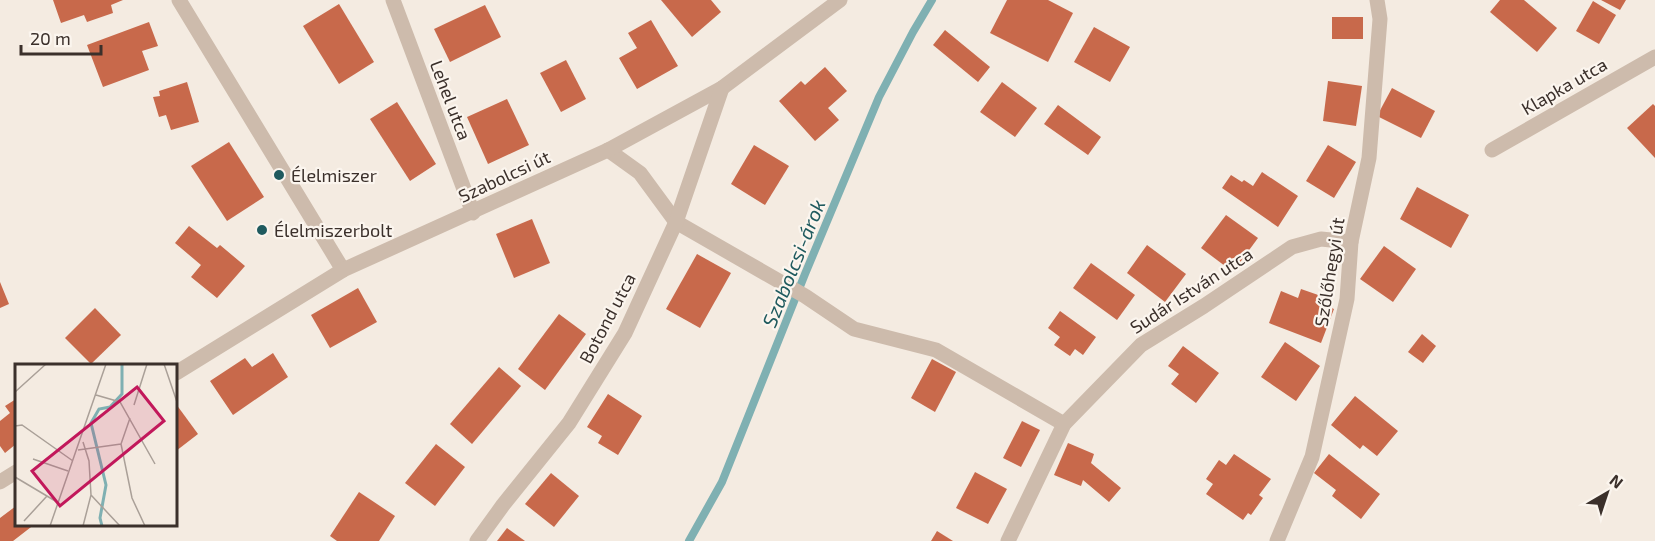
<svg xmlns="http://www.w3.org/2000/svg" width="1655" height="541" viewBox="0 0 1655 541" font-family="'Exo 2',sans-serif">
	<rect width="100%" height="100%" fill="#f4ebe1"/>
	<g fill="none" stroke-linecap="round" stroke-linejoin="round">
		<path stroke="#7fb0b2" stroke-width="8" d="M 689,541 L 722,482 L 805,274 L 879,97 L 913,32 L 932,0"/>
	</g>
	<g fill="#c8694b">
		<path d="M 53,0 L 123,0 L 111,5 L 113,13 L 87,22 L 84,15 L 61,23 Z"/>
		<path d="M 661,0 L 711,0 L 721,12 L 692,37 Z"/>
		<path d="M 1007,0 L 1048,0 L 1073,13 L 1048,62 L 990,33 Z"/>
		<path d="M 1500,0 L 1524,0 L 1557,28 L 1537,52 L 1490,12 Z"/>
		<path d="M 1601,0 L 1626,0 L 1620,10 Z"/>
		<path d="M 1593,1 L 1616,15 L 1599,44 L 1576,31 Z"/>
		<path d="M 339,4 L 374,62 L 339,84 L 303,26 Z"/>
		<path d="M 485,5 L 501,37 L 450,62 L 434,29 Z"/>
		<rect x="1332" y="17" width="31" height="22"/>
		<path d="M 651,20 L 678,66 L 637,89 L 619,58 L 637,48 L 628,33 Z"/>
		<path d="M 149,22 L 158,46 L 142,51 L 149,70 L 103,87 L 87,45 Z"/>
		<path d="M 1094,27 L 1130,47 L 1110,82 L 1074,62 Z"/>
		<path d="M 945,30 L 990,67 L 978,82 L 933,45 Z"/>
		<path d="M 566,60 L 586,99 L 561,112 L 540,73 Z"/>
		<path d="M 825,67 L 847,91 L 828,108 L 839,120 L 815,141 L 779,101 L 801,81 L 805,85 Z"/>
		<path d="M 1328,81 L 1362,86 L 1356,126 L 1323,121 Z"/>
		<path d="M 187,82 L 199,122 L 171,130 L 166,115 L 159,117 L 153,97 L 160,96 L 159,91 Z"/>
		<path d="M 1002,82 L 1037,108 L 1015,137 L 980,112 Z"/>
		<path d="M 1392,88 L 1435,111 L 1421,138 L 1377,116 Z"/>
		<path d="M 507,99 L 529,145 L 488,164 L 467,117 Z"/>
		<path d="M 397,102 L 436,164 L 410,181 L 370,119 Z"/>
		<path d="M 1653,104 L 1655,106 L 1655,158 L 1627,128 Z"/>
		<path d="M 1058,105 L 1101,137 L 1088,155 L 1044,124 Z"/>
		<path d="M 229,142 L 264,197 L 227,221 L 191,166 Z"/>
		<path d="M 754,145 L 789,166 L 765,205 L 731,184 Z"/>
		<path d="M 1328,145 L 1356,162 L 1334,198 L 1306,181 Z"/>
		<path d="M 1262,172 L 1298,196 L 1278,227 L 1222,188 L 1231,175 L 1242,182 L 1244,180 L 1253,186 Z"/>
		<path d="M 1417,187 L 1469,215 L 1451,248 L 1400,219 Z"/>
		<path d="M 1226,215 L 1258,238 L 1233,272 L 1201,248 Z"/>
		<path d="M 532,219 L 550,263 L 514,278 L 496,234 Z"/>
		<path d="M 189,226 L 217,248 L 220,245 L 245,266 L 217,298 L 191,277 L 201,265 L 175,243 Z"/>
		<path d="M 1147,245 L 1186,274 L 1165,302 L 1127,273 Z"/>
		<path d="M 1384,246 L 1416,269 L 1393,302 L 1360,279 Z"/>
		<path d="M 697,254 L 731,273 L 700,328 L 666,309 Z"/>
		<path d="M 1091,263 L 1135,295 L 1117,320 L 1073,288 Z"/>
		<path d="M 0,282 L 9,304 L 0,308 Z"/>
		<path d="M 358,288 L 377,322 L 330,348 L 311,315 Z"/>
		<path d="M 1301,289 L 1324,297 L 1321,304 L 1334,309 L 1321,343 L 1269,323 L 1281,291 L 1298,298 Z"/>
		<path d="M 95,308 L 121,335 L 91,364 L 65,338 Z"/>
		<path d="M 1060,311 L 1096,337 L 1083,355 L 1075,349 L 1070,356 L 1054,345 L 1060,337 L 1048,328 Z"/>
		<path d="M 559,314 L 586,334 L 545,390 L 518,369 Z"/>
		<path d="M 1422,334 L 1436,346 L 1423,363 L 1408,352 Z"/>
		<path d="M 1285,342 L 1320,366 L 1296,401 L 1261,377 Z"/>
		<path d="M 1183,346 L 1219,373 L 1196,403 L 1171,384 L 1179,374 L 1168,366 Z"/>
		<path d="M 273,353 L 288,377 L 233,415 L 210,381 L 245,358 L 252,367 Z"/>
		<path d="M 932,359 L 956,372 L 935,412 L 911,398 Z"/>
		<path d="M 499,367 L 521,386 L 472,444 L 450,424 Z"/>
		<path d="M 608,394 L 642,416 L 618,455 L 598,443 L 602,436 L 587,427 Z"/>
		<path d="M 1355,396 L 1398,431 L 1377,456 L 1363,445 L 1360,449 L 1331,425 Z"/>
		<path d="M 16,399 L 16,444 L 5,453 L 0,446 L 0,421 L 10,413 L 5,406 Z"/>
		<path d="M 176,404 L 198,434 L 176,451 Z"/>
		<path d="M 1022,421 L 1040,430 L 1021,467 L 1003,458 Z"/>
		<path d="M 1068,443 L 1094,454 L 1091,463 L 1121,488 L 1109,502 L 1083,480 L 1081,486 L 1054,475 Z"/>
		<path d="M 436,444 L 465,467 L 435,506 L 405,483 Z"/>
		<path d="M 1234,454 L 1271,479 L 1259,495 L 1263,498 L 1251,515 L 1248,513 L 1243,520 L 1206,494 L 1213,484 L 1206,479 L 1219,460 L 1226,465 Z"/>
		<path d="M 1329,454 L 1380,494 L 1361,519 L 1332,496 L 1336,490 L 1314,473 Z"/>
		<path d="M 975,472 L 1007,489 L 988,524 L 956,508 Z"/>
		<path d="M 551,473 L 579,496 L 554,527 L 525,504 Z"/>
		<path d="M 359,492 L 395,516 L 379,541 L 337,541 L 330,536 Z"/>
		<path d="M 16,506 L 16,524 L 35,524 L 13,541 L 0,541 L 0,518 Z"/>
		<path d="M 507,528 L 525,541 L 497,541 Z"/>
		<path d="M 937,531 L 953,541 L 931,541 Z"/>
	</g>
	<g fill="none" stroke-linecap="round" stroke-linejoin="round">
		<g stroke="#cdbbac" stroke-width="15">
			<path d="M 179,0 L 343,270"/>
			<path d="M 393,0 L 473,213"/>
			<path d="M 608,150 L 640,173 L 676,222 L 805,296 L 854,329 L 936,350 L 1064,424"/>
			<path d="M 1492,150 L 1655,57"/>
			<path d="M 176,373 L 343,270 L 608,150 L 722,88 L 840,0"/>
			<path d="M 0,482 L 16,472"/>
			<path d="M 477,541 L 503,505 L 569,423 L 625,333 L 676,222 L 722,88"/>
			<path d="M 1008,541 L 1064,424 L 1141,345 L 1204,306 L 1292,247 L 1321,239 L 1351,242"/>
			<path d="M 1277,541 L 1312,457 L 1347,299 L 1351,242 L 1369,158 L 1380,19 L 1377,0"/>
		</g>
	</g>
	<g fill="#1f5a5e" stroke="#fbf5ee" stroke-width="2">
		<circle cx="279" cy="175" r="6"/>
		<circle cx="262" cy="230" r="6"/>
	</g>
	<g text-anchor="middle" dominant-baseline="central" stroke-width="4.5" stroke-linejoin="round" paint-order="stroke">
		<g font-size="18" fill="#3b302b" stroke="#fbf5ee">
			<text transform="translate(1564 86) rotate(-30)">Klapka utca</text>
			<text transform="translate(451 100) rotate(69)">Lehel utca</text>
			<text transform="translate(504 176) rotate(-25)">Szabolcsi út</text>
			<text transform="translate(1329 272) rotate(-81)">Szőlőhegyi út</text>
			<text transform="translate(1191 290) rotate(-33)">Sudár István utca</text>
			<text transform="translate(607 318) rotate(-62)">Botond utca</text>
		</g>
		<g font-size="18" fill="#3b302b" stroke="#fbf5ee" text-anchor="start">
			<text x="291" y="175">Élelmiszer</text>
			<text x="274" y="230">Élelmiszerbolt</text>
		</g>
		<g font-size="20" font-style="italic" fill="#1f5a5e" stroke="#fbf5ee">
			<text transform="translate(793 263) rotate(-68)">Szabolcsi-árok</text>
		</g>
	</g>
	<g transform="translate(15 364)">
		<rect width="162" height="162" fill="#f4ebe1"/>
		<path fill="none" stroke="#7fb0b2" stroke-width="3" d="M 87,162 L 85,154 L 91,121 L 76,59 L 84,45 L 95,43 L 107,30 L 107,0"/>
		<path fill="none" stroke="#aaa098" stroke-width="1.5" d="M 149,0 L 162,38M 0,28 L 31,0M 81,31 L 105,38 L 140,100M 119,41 L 132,0M 115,54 L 106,80 L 117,134 L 130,162M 0,62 L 7,61 L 58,97M 68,78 L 74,97 L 76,131 L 68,162M 63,86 L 106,80M 18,95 L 53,107M 0,113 L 42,138M 76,131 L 105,162M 9,157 L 32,132M 35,162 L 91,0"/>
		<path fill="#c2185b" fill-opacity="0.15" stroke="#c2185b" stroke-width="3" d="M 122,23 L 149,57 L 45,142 L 17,107 Z"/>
		<rect width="162" height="162" fill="none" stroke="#3b302b" stroke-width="3"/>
	</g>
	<g transform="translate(1607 493) rotate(39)" stroke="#fbf5ee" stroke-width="4.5" paint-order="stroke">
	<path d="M0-4.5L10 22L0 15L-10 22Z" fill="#3b302b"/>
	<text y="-9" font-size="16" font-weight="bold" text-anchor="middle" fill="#3b302b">N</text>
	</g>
	<path d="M21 45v9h80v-9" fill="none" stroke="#3b302b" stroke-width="3"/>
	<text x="30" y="45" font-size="18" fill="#3b302b" stroke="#fbf5ee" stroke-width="4.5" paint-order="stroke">20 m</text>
</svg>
